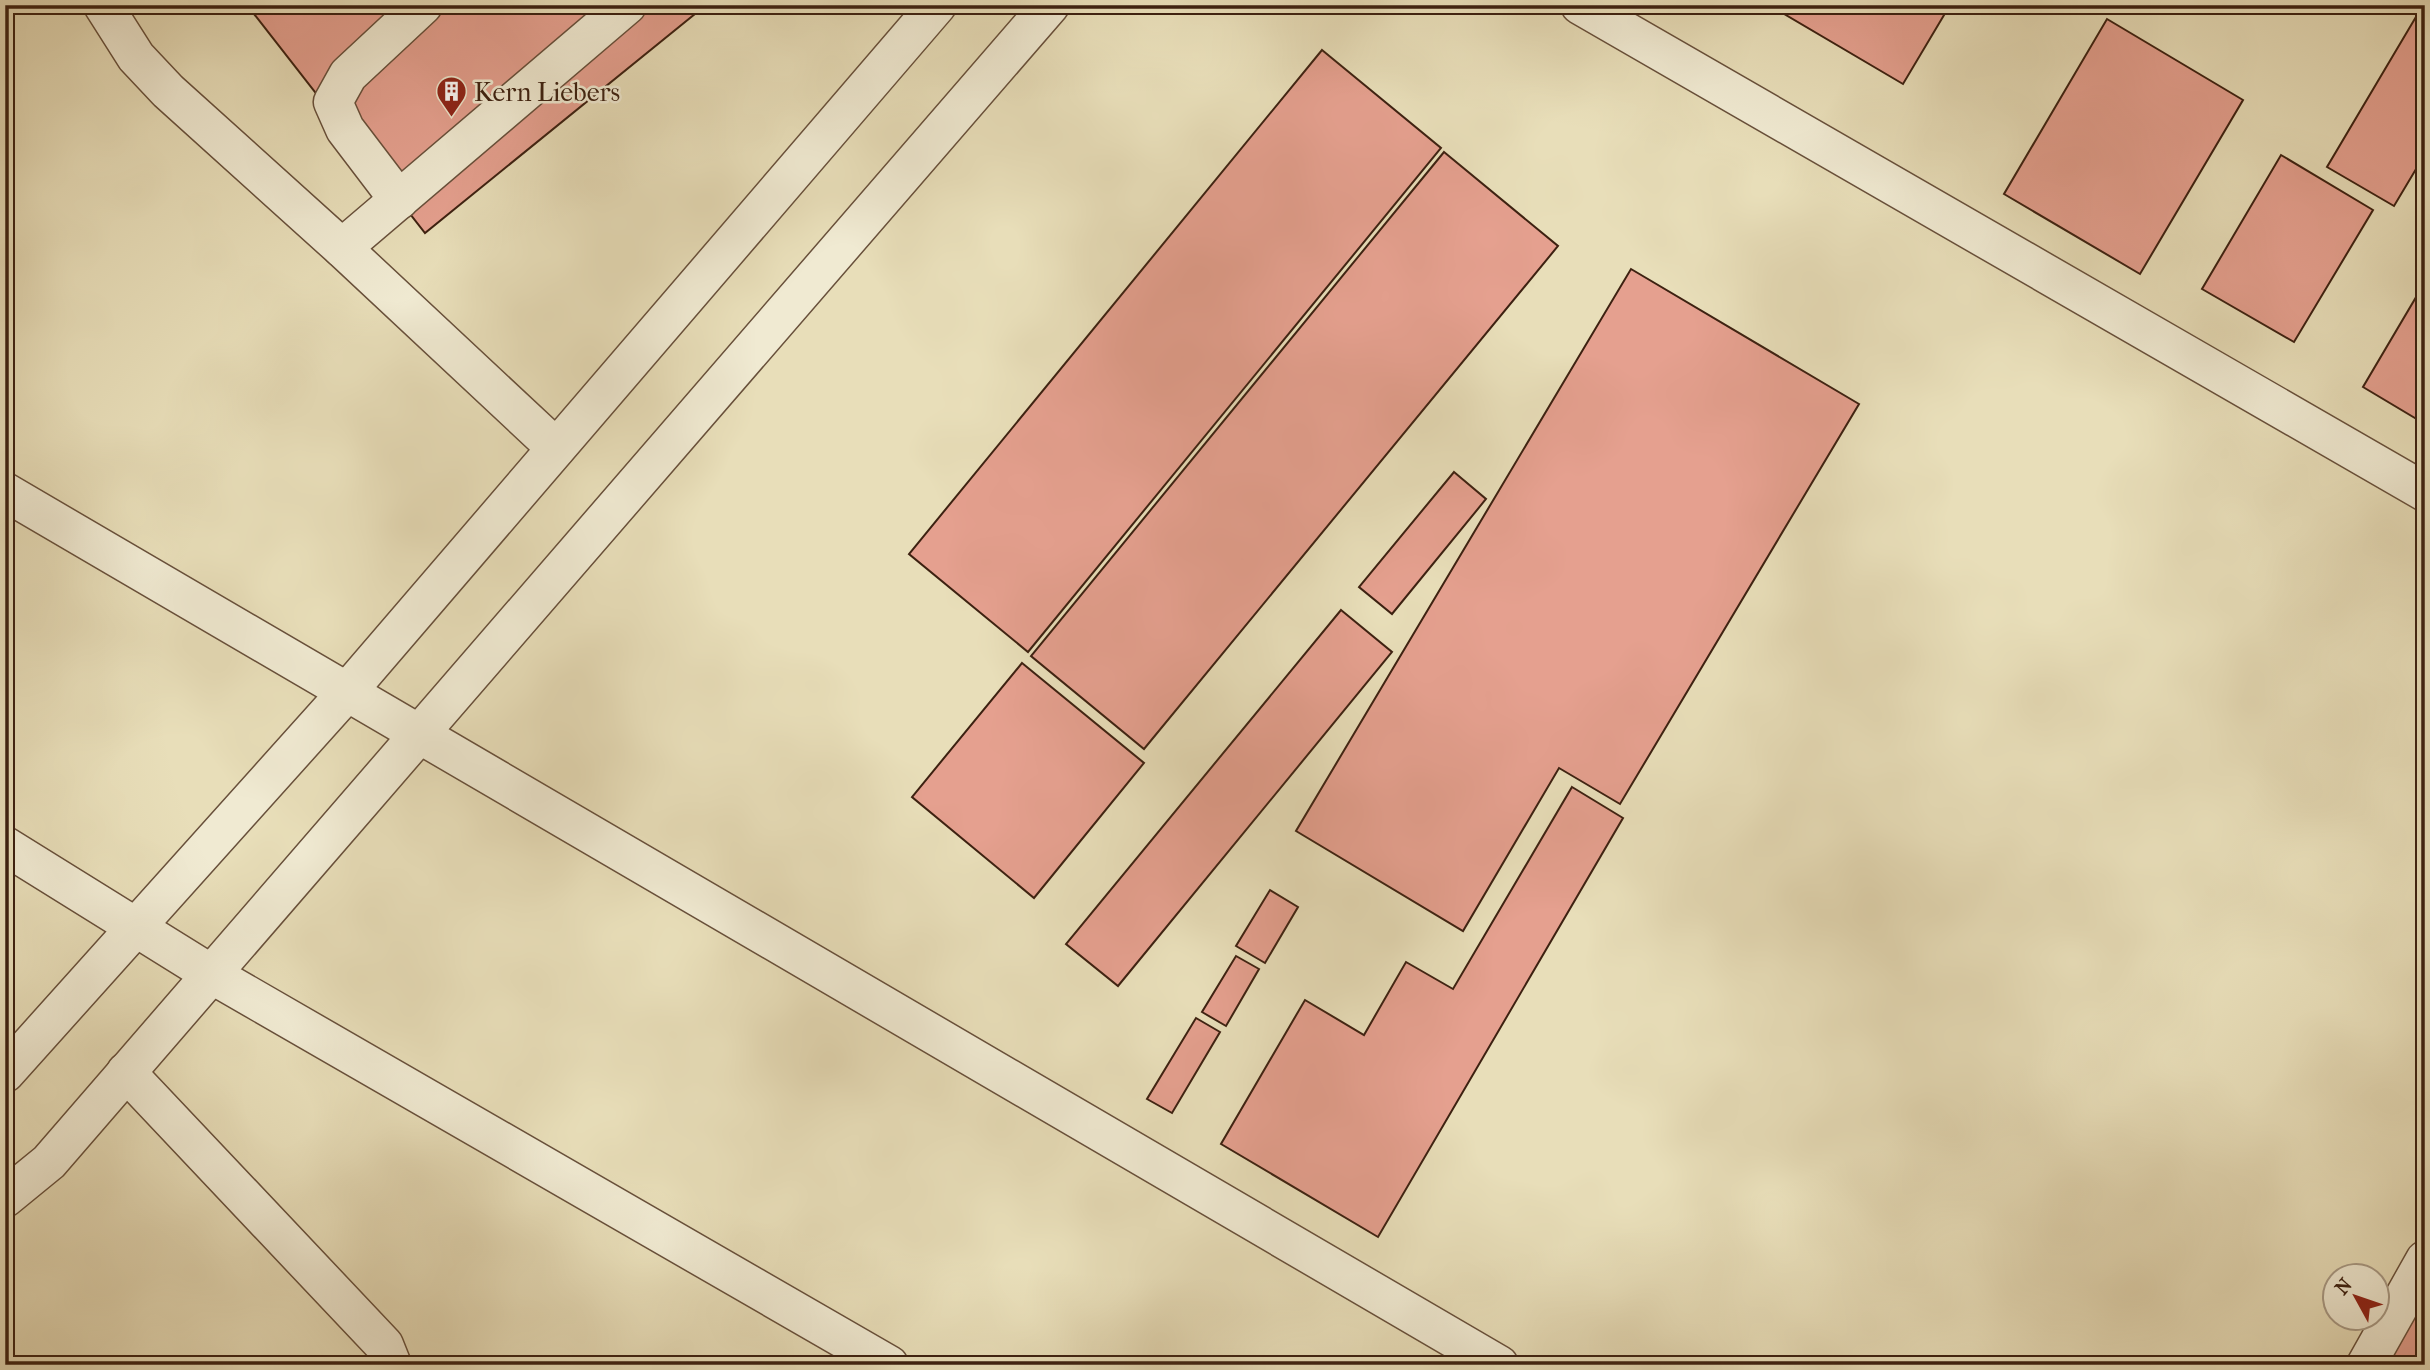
<svg xmlns="http://www.w3.org/2000/svg" width="2430" height="1370" viewBox="0 0 2430 1370" font-family="'IM FELL French Canon',serif">
	<rect width="100%" height="100%" fill="#e8deb9"/>
	<filter id="stains"><feTurbulence type="fractalNoise" baseFrequency=".00286" numOctaves="4"/><feColorMatrix values="0 0 0 0 .2 0 0 0 0 .09 0 0 0 0 .02 0 0 0 .5 -.17"/></filter>
	<radialGradient id="worn" r=".72"><stop offset=".6" stop-color="#630" stop-opacity="0"/><stop offset="1" stop-color="#630" stop-opacity=".3"/></radialGradient>
	<g fill="#e5a08f" stroke="#3d2111" stroke-width="2">
		<path d="M 247,5 L 706,5 L 425,233 Z"/>
		<path d="M 1769,5 L 1950,5 L 1903,84 Z"/>
		<path d="M 2423,5 L 2425,154 L 2394,206 L 2327,167 Z"/>
		<path d="M 2107,19 L 2243,100 L 2140,274 L 2004,194 Z"/>
		<path d="M 1322,50 L 1441,148 L 1028,652 L 909,554 Z"/>
		<path d="M 1444,152 L 1558,246 L 1144,749 L 1031,656 Z"/>
		<path d="M 2281,155 L 2373,210 L 2294,342 L 2202,289 Z"/>
		<path d="M 1631,269 L 1859,404 L 1620,804 L 1559,768 L 1463,931 L 1296,831 Z"/>
		<path d="M 2425,282 L 2425,424 L 2363,387 Z"/>
		<path d="M 1454,472 L 1486,499 L 1392,614 L 1359,587 Z"/>
		<path d="M 1341,610 L 1392,652 L 1118,986 L 1066,944 Z"/>
		<path d="M 1022,663 L 1144,763 L 1034,898 L 912,797 Z"/>
		<path d="M 1572,787 L 1623,818 L 1378,1237 L 1221,1144 L 1305,1000 L 1364,1035 L 1406,962 L 1453,989 Z"/>
		<path d="M 1270,890 L 1298,907 L 1265,963 L 1236,946 Z"/>
		<path d="M 1236,956 L 1259,969 L 1226,1026 L 1202,1012 Z"/>
		<path d="M 1196,1018 L 1220,1032 L 1172,1113 L 1147,1099 Z"/>
		<path d="M 2421,1299 L 2425,1301 L 2425,1365 L 2382,1365 Z"/>
	</g>
	<g fill="none" stroke-linecap="round" stroke-linejoin="round">
		<defs>
			<g id="minor">
				<path d="M 103,5 L 136,57 L 168,91 L 342,248 L 556,448"/>
				<path d="M 1580,5 L 2425,492"/>
				<path d="M 399,200 L 345,129 L 333,102 L 348,75 L 423,5"/>
				<path d="M 342,248 L 627,5"/>
				<path d="M 5,492 L 1499,1365"/>
				<path d="M 5,846 L 211,974 L 889,1365"/>
				<path d="M 126,1072 L 384,1345 L 392,1365"/>
				<path d="M 5,1073 L 347,692 L 937,5"/>
				<path d="M 5,1198 L 49,1162 L 1050,5"/>
				<path d="M 2366,1365 L 2425,1260"/>
			</g>
		</defs>
		<use href="#minor" stroke="#68503b" stroke-width="41"/>
		<use href="#minor" stroke="#f0ead2" stroke-width="38"/>
	</g>
	<defs>
		<symbol id="building-pin" viewBox="-11 -11 22 30"><path d="M0 17L-7.5 6A9.5 9.5 0 1 1 7.5 6Z" fill="#8f2418" stroke="#f0ead2"/><path d="M-4-6H4V6H1V3H-1V6H-4ZM-2.5-4.3h1.7v1.8h-1.7ZM.8-4.3h1.7v1.8H.8ZM-2.5-1h1.7V.8h-1.7ZM.8-1h1.7V.8H.8Z" fill="#fff"/></symbol>
	</defs>
	<g fill-rule="evenodd">
		<use href="#building-pin" x="434" y="74" width="35" height="47"/>
	</g>
	<g text-anchor="middle" dominant-baseline="central" stroke-width="5" stroke-linejoin="round" paint-order="stroke">
		<g font-size="26" fill="#3d2111" stroke="#f0ead2" text-anchor="start">
			<text x="474" y="92">Kern Liebers</text>
		</g>
	</g>
	<rect width="2430" height="1370" fill="none" stroke="#e8deb9" stroke-width="28"/>
	<rect x="7" y="7" width="2416" height="1356" fill="none" stroke="#3d2111" stroke-width="3.5"/>
	<rect x="14" y="14" width="2402" height="1342" fill="none" stroke="#3d2111" stroke-width="2"/>
	<g transform="translate(2356 1297) rotate(310)"><circle r="33" fill="#f0ead2" stroke="#a89a85" stroke-width="2"/>
	<path d="M0-5L12 26L0 18L-12 26Z" fill="#8f2418"/>
	<text y="-10" font-size="19" font-weight="bold" text-anchor="middle" fill="#3d2111">N</text>
	</g>
	<rect width="100%" height="100%" filter="url(#stains)"/>
	<rect width="100%" height="100%" fill="url(#worn)"/>
</svg>
